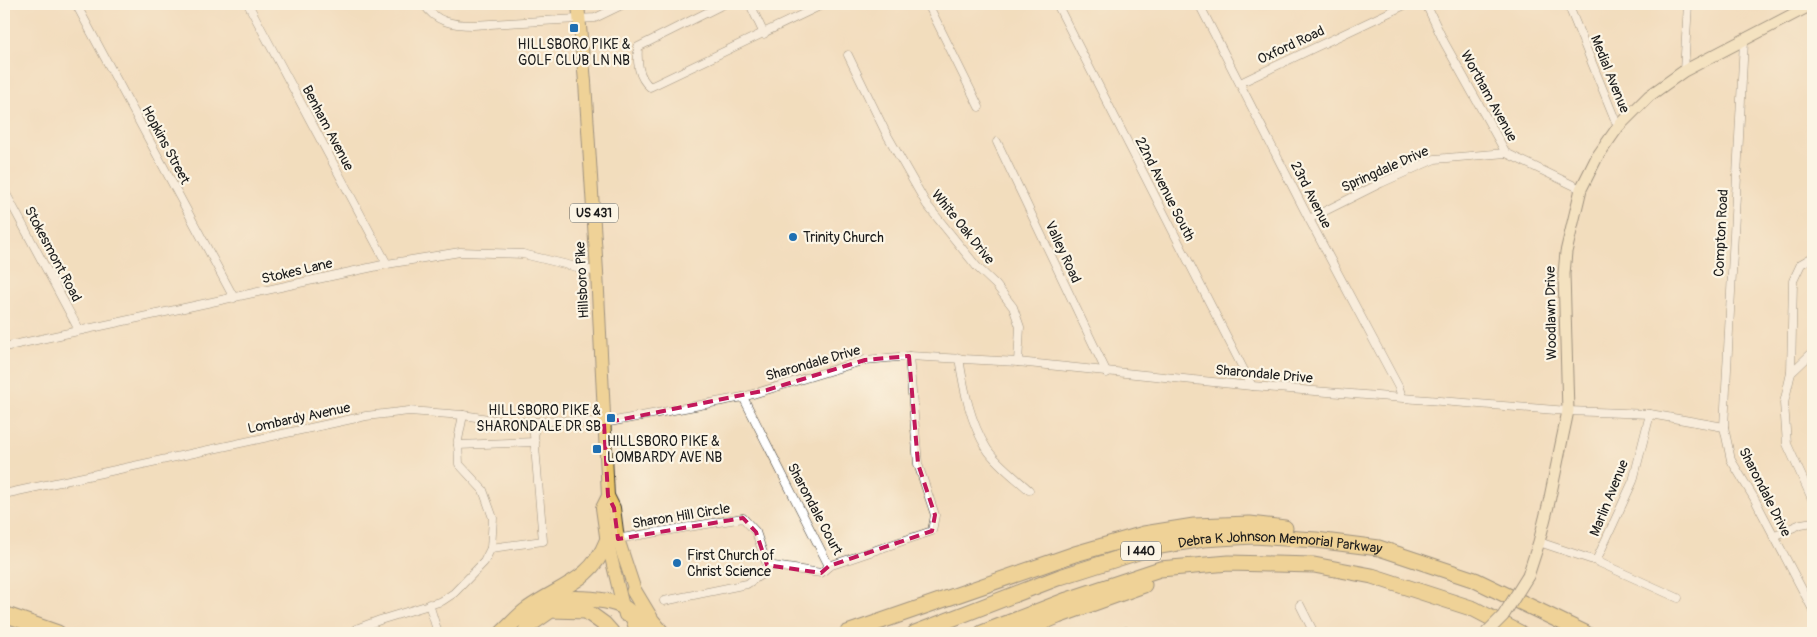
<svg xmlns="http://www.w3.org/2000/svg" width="1817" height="637" viewBox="0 0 1817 637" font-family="Pangolin,sans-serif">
	<rect width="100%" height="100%" fill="#fcf5e5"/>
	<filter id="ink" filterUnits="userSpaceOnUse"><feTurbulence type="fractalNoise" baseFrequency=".02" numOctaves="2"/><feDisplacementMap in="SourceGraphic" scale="10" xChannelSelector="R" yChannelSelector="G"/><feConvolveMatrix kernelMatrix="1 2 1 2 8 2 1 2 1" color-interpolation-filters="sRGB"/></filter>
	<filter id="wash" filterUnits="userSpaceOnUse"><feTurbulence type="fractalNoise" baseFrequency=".0096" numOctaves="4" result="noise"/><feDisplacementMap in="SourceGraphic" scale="20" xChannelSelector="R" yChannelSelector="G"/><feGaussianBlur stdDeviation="1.12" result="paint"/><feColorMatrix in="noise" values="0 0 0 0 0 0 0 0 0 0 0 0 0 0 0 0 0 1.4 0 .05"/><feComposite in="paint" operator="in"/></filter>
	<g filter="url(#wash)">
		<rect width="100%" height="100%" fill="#f2ddbd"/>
	</g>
	<g filter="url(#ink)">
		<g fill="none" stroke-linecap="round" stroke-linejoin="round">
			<defs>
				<g id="minor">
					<path d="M 76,4 L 234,298"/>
					<path d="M 248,4 L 387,264"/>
					<path d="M 424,4 C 435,22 453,25 473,25 L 595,18 L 624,4"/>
					<path d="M 724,4 L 638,47 C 637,62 638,77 650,87 L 824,4"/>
					<path d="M 750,4 L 764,34"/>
					<path d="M 928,4 L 979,107"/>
					<path d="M 1057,4 L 1252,386"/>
					<path d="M 1199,4 L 1309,219 L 1399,388 L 1402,397"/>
					<path d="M 1426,4 L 1444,42 L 1506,153 L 1581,189"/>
					<path d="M 1568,4 L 1618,127"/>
					<path d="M 1744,41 L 1724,427 L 1731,460 L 1754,498 L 1813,610"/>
					<path d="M 848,55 L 886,133 L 927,205 L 977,267 L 996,285 L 1013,307 L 1020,327 L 1018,362"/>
					<path d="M 1684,71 L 1688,4"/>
					<path d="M 1240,83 L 1407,4"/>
					<path d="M 997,142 L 1107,373"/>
					<path d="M 4,190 L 79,330"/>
					<path d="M 1309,219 L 1381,183 L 1435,159 L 1506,153"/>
					<path d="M 1813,257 L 1801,264 L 1793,281 L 1791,373 L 1784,403 L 1787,444 L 1813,501"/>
					<path d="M 4,347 L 387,264 L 460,252 L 523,254 L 597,272"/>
					<path d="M 959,358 C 964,390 970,422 987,449 C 995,462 1017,479 1029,490"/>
					<path d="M 1791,373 L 1813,352"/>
					<path d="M 743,397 L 829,566"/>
					<path d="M 458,445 L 535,442"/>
					<path d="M 4,494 L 366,416 L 409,411 L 463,415 L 507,422 L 574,421 L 604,423 L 743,397 L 865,360 L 909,356 L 1018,362 L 1252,386 L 1568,411 L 1650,414 L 1724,427"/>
					<path d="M 1773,536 L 1801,524 L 1813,522"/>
					<path d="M 616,539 L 743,518 L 756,532 L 767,565 L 762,574 L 747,584 L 664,601"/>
					<path d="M 1539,542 L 1596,561 L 1678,598"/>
					<path d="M 491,548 L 543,541 L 533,423"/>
					<path d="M 1596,561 L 1633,481 L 1650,414"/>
					<path d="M 767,565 L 821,573 L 829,566 L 932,531 L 935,515 L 918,464 L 909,356"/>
					<path d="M 429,604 L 438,633"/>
					<path d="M 1300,605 L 1314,633"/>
					<path d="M 1126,631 L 1127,633"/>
					<path d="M 356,633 L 356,629 L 380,620 L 442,601 L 454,593 L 484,562 L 491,548 L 493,518 L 483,490 L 459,464 L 458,440 L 463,415"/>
				</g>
				<path id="secondary" d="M 1528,576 L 1539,542 L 1549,502 L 1568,411 L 1564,274 L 1566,252 L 1581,189 L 1597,157 L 1618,127 L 1649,96 L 1684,71 L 1813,4"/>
				<g id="primary">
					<path d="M 578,4 L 585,82 L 597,272 L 608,496 L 614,508 L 618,539 L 649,633"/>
					<path d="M 608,496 L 602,508 L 606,536 L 625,615"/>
				</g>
				<g id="motorway">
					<path d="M 634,591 L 652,621 L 662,633"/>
					<path d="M 547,601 C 567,597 619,596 631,614 C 635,620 636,627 638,633"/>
					<path d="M 4,614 L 58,633"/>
					<path d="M 502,633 C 511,625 519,615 528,609 C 560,586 591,582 607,541"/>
					<path d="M 525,633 L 528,626 L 551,610 L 586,611 L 604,624 L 612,633"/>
					<path d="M 847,633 L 1075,554 L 1144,534 L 1194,526 L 1250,524 L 1285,528"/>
					<path id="s1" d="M 915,633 L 1060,577 L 1154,547 L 1203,539 L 1253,536 L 1316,540 L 1379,548 L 1475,580 L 1585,633"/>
					<path d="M 982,633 L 1067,600 L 1160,569 L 1229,563 L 1314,565 L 1372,576 L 1474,609 L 1520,633"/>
					<path d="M 1017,633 L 1058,616 L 1144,585"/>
				</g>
			</defs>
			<use href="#minor" stroke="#3c3934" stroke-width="9"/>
			<use href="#secondary" stroke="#3c3934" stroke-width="13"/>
			<use href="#primary" stroke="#3c3934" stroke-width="14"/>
			<use href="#motorway" stroke="#3c3934" stroke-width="17"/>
			<use href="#minor" stroke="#fff" stroke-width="8"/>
			<use href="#secondary" stroke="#f7e8c3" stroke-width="11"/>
			<use href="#primary" stroke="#ebc669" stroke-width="12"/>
			<use href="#motorway" stroke="#ebc669" stroke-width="15"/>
			<defs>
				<path id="secondary-bridge" d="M 1486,633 L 1503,616 L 1528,576"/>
			</defs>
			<use href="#secondary-bridge" stroke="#3c3934" stroke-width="13" stroke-linecap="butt"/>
			<use href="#secondary-bridge" stroke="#f7e8c3" stroke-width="11"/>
		</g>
	</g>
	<path d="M0 0H1817V637H0ZM 909,356 L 918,464 L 935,515 L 932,531 L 829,566 L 821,573 L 767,565 L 756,532 L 743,518 L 618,539 L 614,508 L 608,496 L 604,423 L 767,390 L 865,360 Z" fill="#f2ddbd" fill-opacity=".55" fill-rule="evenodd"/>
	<path fill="none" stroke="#c2185b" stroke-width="4" stroke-dasharray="10 6" stroke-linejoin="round" d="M 909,356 L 918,464 L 935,515 L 932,531 L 829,566 L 821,573 L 767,565 L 756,532 L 743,518 L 618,539 L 614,508 L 608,496 L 604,423 L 767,390 L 865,360 Z"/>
	<g fill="#1f6fb2" stroke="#fcf5e5" stroke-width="2">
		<rect x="569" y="23" width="10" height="10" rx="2.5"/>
		<circle cx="793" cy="237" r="5"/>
		<rect x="606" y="413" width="10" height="10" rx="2.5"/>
		<rect x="592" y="444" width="10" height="10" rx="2.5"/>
		<circle cx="677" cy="563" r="5"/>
	</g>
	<g text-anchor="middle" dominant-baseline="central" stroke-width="4.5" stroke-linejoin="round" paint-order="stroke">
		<g fill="#fcf5e5" stroke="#5f5d58" stroke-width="1">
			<rect x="570" y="203.5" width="48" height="19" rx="4"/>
			<rect x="1121" y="541.5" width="40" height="19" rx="4"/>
		</g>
		<g font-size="12" font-weight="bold" fill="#1c1c1c">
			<text x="594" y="213">US 431</text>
			<text x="1141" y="551">I 440</text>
		</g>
		<g font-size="14" fill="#1c1c1c" stroke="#fcf5e5" text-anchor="start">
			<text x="574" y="44" text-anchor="middle">HILLSBORO PIKE &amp;<tspan x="574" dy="16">GOLF CLUB LN NB</tspan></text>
			<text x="803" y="237">Trinity Church</text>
			<text x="601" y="410" text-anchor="end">HILLSBORO PIKE &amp;<tspan x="601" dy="16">SHARONDALE DR SB</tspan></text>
			<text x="607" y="441">HILLSBORO PIKE &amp;<tspan x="607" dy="16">LOMBARDY AVE NB</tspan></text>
			<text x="687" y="555">First Church of<tspan x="687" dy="16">Christ Science</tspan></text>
		</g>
		<g font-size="14" fill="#1c1c1c" stroke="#fcf5e5">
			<text transform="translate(1291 45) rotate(-25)">Oxford Road</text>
			<text transform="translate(1610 74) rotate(68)">Medial Avenue</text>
			<text transform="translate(1489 96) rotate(61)">Wortham Avenue</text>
			<text transform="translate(328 128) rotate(62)">Benham Avenue</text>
			<text transform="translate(166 145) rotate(62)">Hopkins Street</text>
			<text transform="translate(1385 169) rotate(-24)">Springdale Drive</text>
			<text transform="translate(1165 189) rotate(63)">22nd Avenue South</text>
			<text transform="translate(1311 195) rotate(63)">23rd Avenue</text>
			<text transform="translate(963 227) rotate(51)">White Oak Drive</text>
			<text transform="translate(1721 233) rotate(-87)">Compton Road</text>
			<text transform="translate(1063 252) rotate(65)">Valley Road</text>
			<text transform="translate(53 254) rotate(62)">Stokesmont Road</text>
			<text transform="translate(297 271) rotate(-13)">Stokes Lane</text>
			<text transform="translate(582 280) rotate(-93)">Hillsboro Pike</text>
			<text transform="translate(1551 313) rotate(-91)">Woodlawn Drive</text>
			<text transform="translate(813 363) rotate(-16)">Sharondale Drive</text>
			<text transform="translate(1264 374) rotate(5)">Sharondale Drive</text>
			<text transform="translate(299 418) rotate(-12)">Lombardy Avenue</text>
			<text transform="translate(1765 492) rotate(63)">Sharondale Drive</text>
			<text transform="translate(1609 498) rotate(-68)">Marlin Avenue</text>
			<text transform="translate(815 509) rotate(62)">Sharondale Court</text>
			<text transform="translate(681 516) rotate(-9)">Sharon Hill Circle</text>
			<text stroke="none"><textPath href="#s1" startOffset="381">Debra K Johnson Memorial Parkway</textPath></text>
		</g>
	</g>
	<rect width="1817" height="637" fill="none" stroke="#fcf5e5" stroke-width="20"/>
</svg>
